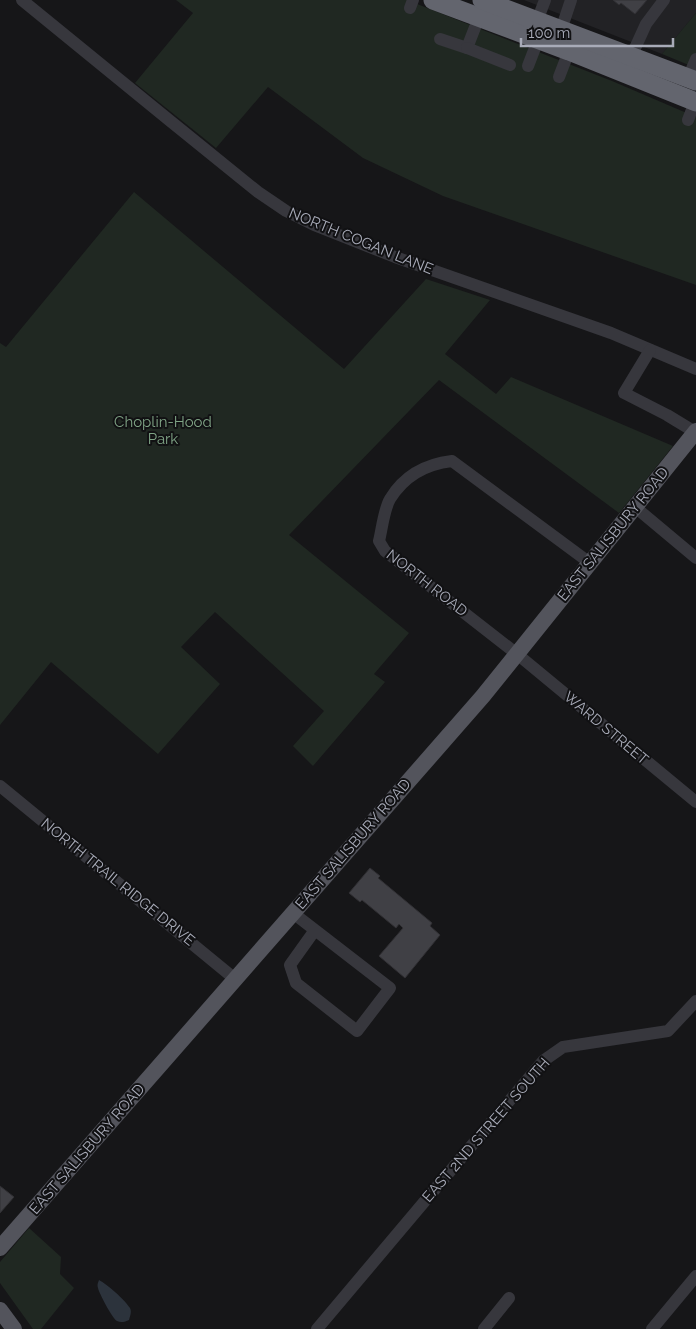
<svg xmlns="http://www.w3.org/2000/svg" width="696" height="1329" viewBox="0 0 696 1329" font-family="Raleway,sans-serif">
	<rect width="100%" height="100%" fill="#161618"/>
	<path fill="#222225" d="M 524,0 L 696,0 L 696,13 L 662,54 Z"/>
	<g fill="#202822">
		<path d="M 176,0 L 407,0 L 612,81 L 696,117 L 696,285 L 443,196 L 363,158 L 268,87 L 216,148 L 135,83 L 193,13 Z"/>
		<path d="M 696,13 L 696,68 L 662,54 Z"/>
		<path d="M 134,192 L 344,369 L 426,279 L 490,300 L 445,354 L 496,394 L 511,377 L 673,446 L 619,513 L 439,380 L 289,535 L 409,633 L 374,674 L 385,682 L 313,766 L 293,746 L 324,711 L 215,612 L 181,647 L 220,684 L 158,754 L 51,662 L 0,725 L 0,343 L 6,347 Z"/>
		<path d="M 29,1228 L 61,1257 L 60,1274 L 74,1288 L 41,1329 L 33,1329 L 0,1283 L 0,1262 Z"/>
	</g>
	<path fill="#2c333c" d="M 99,1280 C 107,1284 125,1300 130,1308 C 132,1312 130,1316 129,1320 C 125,1322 121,1323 117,1321 C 112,1318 99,1293 98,1288 C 97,1284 98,1283 99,1280 Z"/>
	<g fill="#404045" stroke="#313034">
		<path d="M 613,0 L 647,0 L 635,14 L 621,3 L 619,5 Z"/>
		<path d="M 370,868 L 380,876 L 378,878 L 432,923 L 430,926 L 440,935 L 405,978 L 379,956 L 403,928 L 399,924 L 396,928 L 362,900 L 360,902 L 349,893 Z"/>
		<path d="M 0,1186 L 14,1197 L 0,1213 Z"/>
	</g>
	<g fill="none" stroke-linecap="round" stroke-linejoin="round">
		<g stroke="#37373d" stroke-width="12">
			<path d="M 22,0 L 169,120 L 258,192 L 286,211 L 314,225 L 395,257 L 611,333 L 696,369"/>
			<path d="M 410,8 L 413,0"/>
			<path d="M 537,21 L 545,0"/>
			<path d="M 561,30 L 571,0"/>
			<path d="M 440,39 L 467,48 L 479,17"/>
			<path d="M 467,48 L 510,65"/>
			<path d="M 631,57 L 646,24 L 664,0"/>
			<path d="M 528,66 L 538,40"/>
			<path d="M 559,77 L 569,51"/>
			<path d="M 688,78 L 696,59"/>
			<path d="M 688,120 L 695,102"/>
			<path d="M 650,350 L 624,393 L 667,415 L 695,432"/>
			<path d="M 635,507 L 696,558"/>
			<path d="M 590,563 L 452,461 C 426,464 404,476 390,499 C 384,509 382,529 379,541 L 385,551 L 517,654 L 696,802"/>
			<path d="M 0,786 L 235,979"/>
			<path d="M 293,913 L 315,930 L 290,965 L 296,983 L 357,1031 L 390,988 L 315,930"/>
			<path d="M 317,1329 L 543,1061 L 563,1047 L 668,1031 L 696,1001"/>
			<path d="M 484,1329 L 509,1298"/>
			<path d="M 652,1329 L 696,1276"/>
		</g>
		<g stroke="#53545c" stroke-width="16">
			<path d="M 0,1248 L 483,696 L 696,431"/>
			<path d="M 0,1310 L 14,1329"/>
		</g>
		<g stroke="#63656e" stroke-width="19">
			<path d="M 433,0 L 569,51 L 696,102"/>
			<path d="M 482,0 L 696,81"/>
		</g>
	</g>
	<g text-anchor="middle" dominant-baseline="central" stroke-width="4" stroke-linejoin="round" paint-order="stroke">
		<g font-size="15" fill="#a8abb8" stroke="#111113">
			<text transform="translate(361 241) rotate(22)">NORTH COGAN LANE</text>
			<text transform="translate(613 534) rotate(-51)">EAST SALISBURY ROAD</text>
			<text transform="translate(427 583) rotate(38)">NORTH ROAD</text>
			<text transform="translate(606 728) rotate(40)">WARD STREET</text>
			<text transform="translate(353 844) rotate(-49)">EAST SALISBURY ROAD</text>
			<text transform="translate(118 882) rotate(39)">NORTH TRAIL RIDGE DRIVE</text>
			<text transform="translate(486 1130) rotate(-49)">EAST 2ND STREET SOUTH</text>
			<text transform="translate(87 1149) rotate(-49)">EAST SALISBURY ROAD</text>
		</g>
		<g font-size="15" fill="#7fa385" stroke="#111113">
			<text x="163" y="422">Choplin-Hood<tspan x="163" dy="17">Park</tspan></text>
		</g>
	</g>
	<path d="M521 38v8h152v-8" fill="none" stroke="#a8abb8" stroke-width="2.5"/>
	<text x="528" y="38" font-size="15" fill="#a8abb8" stroke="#111113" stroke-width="4" paint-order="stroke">100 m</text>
</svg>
